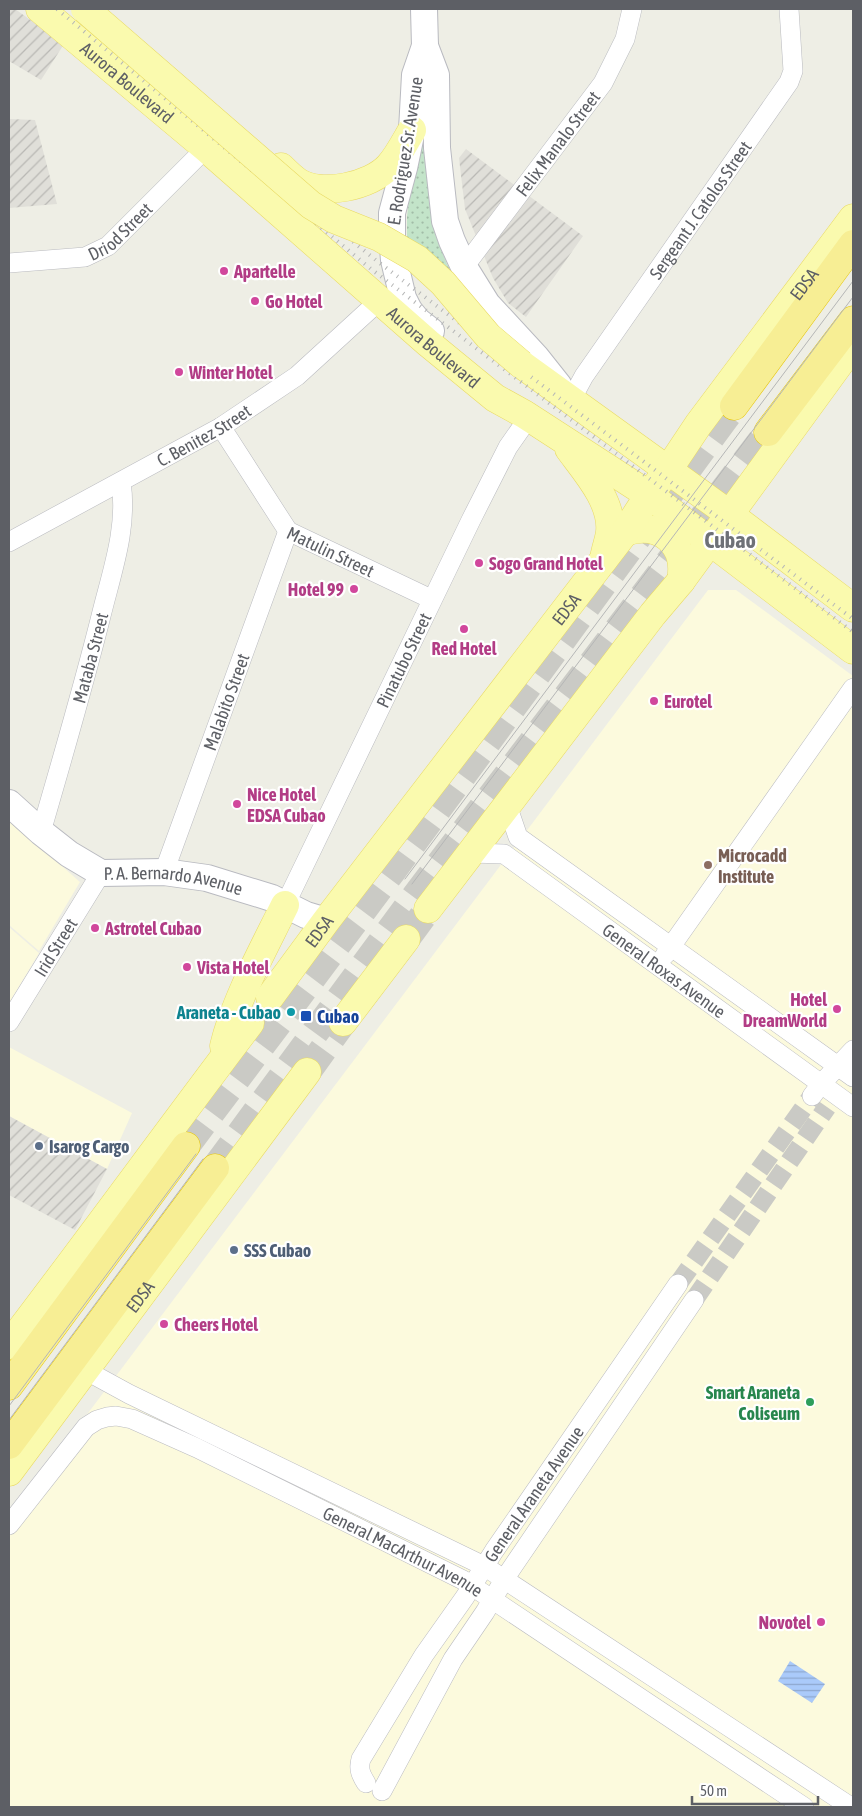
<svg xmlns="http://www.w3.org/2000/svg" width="862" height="1816" viewBox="0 0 862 1816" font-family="'Asap Condensed',sans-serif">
	<defs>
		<pattern id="industrial-furrows" width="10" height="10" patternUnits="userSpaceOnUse" patternTransform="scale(1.25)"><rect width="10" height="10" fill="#e0dfd9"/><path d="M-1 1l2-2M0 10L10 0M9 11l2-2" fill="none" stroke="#b9b8b4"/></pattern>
		<pattern id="grass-dots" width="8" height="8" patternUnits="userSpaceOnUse" patternTransform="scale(1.25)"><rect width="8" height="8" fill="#c3e4c9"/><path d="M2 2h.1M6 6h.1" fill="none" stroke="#a2bca7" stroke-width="1.8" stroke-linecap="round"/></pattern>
		<pattern id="water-rules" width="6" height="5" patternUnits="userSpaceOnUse" patternTransform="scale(1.25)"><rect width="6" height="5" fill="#aacafa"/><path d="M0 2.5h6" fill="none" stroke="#8ea7ce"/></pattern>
	</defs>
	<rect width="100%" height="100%" fill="#eeeee5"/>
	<g fill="#fcfadd">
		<path d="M 708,590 L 736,590 L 853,676 L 853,1807 L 9,1807 L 9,1518 Z"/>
		<path d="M 9,819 L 80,882 L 39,951 L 9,925 Z"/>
		<path d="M 9,927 L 39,953 L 9,1003 Z"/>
		<path d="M 9,1047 L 132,1113 L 107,1169 L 9,1116 Z"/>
	</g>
	<g fill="url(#industrial-furrows)">
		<path d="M 9,9 L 15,9 L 64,44 L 41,80 L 9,61 Z"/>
		<path d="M 9,119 L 35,120 L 57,204 L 9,208 Z"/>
		<path d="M 466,149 L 583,236 L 526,317 L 508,303 L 493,278 L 465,209 L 459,158 Z"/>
		<path d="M 9,1116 L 107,1169 L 75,1230 L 9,1195 Z"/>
	</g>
	<path fill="url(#grass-dots)" d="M 419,118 L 436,237 L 447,264 L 462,291 L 407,240 L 407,216 Z"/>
	<path fill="url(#water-rules)" d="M 790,1661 L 825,1684 L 812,1703 L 778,1681 Z"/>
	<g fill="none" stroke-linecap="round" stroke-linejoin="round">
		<g stroke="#cacac5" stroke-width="19" stroke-dasharray="19 9" stroke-linecap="butt">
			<path d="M 678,1284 L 812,1096"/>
			<path d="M 694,1300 L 827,1107"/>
		</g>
		<g stroke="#cacac5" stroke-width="28" stroke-dasharray="28 14" stroke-linecap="butt">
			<path d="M 406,939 L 428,909"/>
			<path d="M 307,1072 L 343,1022"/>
		</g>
		<g stroke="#cacac5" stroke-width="28" stroke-dasharray="28 14" stroke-linecap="butt">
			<path d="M 186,1146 L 393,870 L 734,406"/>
			<path d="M 215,1168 L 420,890 L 768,432"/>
		</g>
		<defs>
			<g id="street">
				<path id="s1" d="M 9,263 L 85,257 L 108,246 L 206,148"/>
				<path id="s2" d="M 464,267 L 603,83 L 625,39 L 632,9"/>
				<path id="s3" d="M 571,400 L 584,376 L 789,82 L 793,71 L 789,9"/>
				<path id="s4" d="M 221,427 L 288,531 L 431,599"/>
				<path id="s5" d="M 9,542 L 221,427 L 297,376 L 379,301"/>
				<path d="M 507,805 L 518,837 L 853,1077"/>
				<path id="s6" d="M 41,832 C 62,760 83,688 101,616 C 112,571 128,528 121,482"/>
				<path id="s7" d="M 470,853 L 504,854 L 853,1107"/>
				<path id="s8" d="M 164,872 L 288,531"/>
				<path id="s9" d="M 285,905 L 471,520 L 508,447 L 529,417"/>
				<path d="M 665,955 L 853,688"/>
				<path id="s10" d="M 9,1022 L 101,873"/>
				<path d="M 812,1096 L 821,1084 L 853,1050"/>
				<path d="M 85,1370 L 129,1394 L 484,1566 L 851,1807"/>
				<path id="s11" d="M 9,1525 L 86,1427 L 97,1420 L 107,1417 L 116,1416 L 132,1419 L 197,1448 L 463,1580 L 804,1807"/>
				<path id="s12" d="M 366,1783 C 361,1775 358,1769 361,1759 L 424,1655 L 465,1597 L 494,1551 L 678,1284"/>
				<path d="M 382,1791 L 453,1659 L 485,1612 L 505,1578 L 694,1300"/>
			</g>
			<g id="secondary">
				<path d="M 424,9 L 425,46 L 436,75 L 437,148 L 445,221 L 452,241 L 464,267 L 487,304 L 536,357 L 559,386"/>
				<path d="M 425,46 L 415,75 L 412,130 L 404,168 L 392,213 L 392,236 L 394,260 L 403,298 L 409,310 L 418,321 L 431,331"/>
				<path id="s13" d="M 9,803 L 41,832 L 69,854 L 101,873 L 164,872 L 207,878 L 272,898 L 306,915 L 326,921"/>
			</g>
			<g id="primary">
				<path id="s14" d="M 40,9 L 206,148 L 428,343 L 495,398 L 524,414 L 649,495 L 853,650"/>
				<path d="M 281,167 C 286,172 292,178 298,182 C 321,197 371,186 389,166 C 398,156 405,142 412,130"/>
				<path d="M 521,364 L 729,514 L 853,608"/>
				<path d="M 569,449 C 586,472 613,502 610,532 C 609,541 605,550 604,559"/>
				<path d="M 625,532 C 660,520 688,544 681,581"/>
				<path d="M 428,909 L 653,614 L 681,581 L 853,345"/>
				<path id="s15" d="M 270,997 L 326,921 L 625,532 L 649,495 L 668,470 L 698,425 L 853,218"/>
				<path d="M 343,1022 L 406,939"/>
				<path d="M 224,1046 C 235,1000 264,948 285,905"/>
				<path d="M 9,1345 C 90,1239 169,1130 250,1023"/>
				<path id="s16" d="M 9,1472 L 307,1072"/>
			</g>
			<g id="highway">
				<path d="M 734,406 L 853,244"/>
				<path d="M 768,432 L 853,320"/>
				<path d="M 9,1386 L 186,1146"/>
				<path d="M 9,1445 L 215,1168"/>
			</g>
		</defs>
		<use href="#street" stroke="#babbc0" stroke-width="20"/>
		<use href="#secondary" stroke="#b9bac0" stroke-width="28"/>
		<use href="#primary" stroke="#e9da64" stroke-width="29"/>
		<use href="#highway" stroke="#e6c60e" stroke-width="29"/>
		<use href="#street" stroke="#fff" stroke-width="19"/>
		<use href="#secondary" stroke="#fff" stroke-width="26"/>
		<use href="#primary" stroke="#fafaae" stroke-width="28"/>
		<use href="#highway" stroke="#f7ee94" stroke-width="28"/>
		<g stroke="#b5b6b6" stroke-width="1">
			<path d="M 405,879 L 853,281"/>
			<path d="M 412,884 L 853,297"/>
			<path d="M 9,1406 L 196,1154"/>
			<path d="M 9,1420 L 203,1159"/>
		</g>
		<g stroke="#b5b6b6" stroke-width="4" stroke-dasharray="1 6" stroke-linecap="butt">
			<path d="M 57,9 L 371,269 L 853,632"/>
			<path d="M 73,9 L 253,161 L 377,261 L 853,619"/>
		</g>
		<defs>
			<path id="primary-bridge" d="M 85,9 L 311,205 L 334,219 L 379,237 L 417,259 L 443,283 L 488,336 L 521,364"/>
		</defs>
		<use href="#primary-bridge" stroke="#e9da64" stroke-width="29" stroke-linecap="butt"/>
		<use href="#primary-bridge" stroke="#fafaae" stroke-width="28"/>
	</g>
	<g fill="#d1479c" stroke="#fff" stroke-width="2">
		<circle cx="224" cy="271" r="5"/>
		<circle cx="255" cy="301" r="5"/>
		<circle cx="179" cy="372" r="5"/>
		<circle cx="479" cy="563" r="5"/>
		<circle cx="354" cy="589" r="5"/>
		<circle cx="464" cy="629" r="5"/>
		<circle cx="654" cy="701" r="5"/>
		<circle cx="237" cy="804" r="5"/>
		<circle cx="95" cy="928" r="5"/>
		<circle cx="187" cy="967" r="5"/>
		<circle cx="837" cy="1009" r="5"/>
		<circle cx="164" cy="1324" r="5"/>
		<circle cx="821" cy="1622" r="5"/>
	</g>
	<circle fill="#8d6e63" stroke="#fff" stroke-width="2" cx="708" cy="865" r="5"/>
	<circle fill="#0f9aa8" stroke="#fff" stroke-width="2" cx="291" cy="1012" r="5"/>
	<rect fill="#1a4fb4" stroke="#fff" stroke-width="2" x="300" y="1010" width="12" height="12" rx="2.5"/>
	<g fill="#5c6f8a" stroke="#fff" stroke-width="2">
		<circle cx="39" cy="1146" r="5"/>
		<circle cx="234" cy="1250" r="5"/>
	</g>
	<circle fill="#2e9e5b" stroke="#fff" stroke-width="2" cx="810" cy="1402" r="5"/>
	<g text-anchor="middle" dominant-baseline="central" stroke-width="4.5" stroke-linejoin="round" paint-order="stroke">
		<g font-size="18" fill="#5d5f65" stroke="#fff">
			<text stroke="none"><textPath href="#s14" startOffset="114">Aurora Boulevard</textPath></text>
			<text stroke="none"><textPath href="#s2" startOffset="155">Felix Manalo Street</textPath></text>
			<text transform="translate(405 151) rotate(-81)">E. Rodriguez Sr. Avenue</text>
			<text stroke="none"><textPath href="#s3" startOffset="230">Sergeant J. Catolos Street</textPath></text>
			<text stroke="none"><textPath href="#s1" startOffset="120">Driod Street</textPath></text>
			<text stroke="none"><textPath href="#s15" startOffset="891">EDSA</textPath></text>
			<text stroke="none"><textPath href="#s14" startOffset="519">Aurora Boulevard</textPath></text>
			<text stroke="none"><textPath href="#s5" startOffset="222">C. Benitez Street</textPath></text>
			<text stroke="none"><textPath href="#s4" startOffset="171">Matulin Street</textPath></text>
			<text stroke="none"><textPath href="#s15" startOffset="488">EDSA</textPath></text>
			<text stroke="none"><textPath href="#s6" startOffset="181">Mataba Street</textPath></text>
			<text stroke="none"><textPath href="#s9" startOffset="272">Pinatubo Street</textPath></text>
			<text stroke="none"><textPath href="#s8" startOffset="181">Malabito Street</textPath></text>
			<text stroke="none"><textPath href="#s13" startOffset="189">P. A. Bernardo Avenue</textPath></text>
			<text stroke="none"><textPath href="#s15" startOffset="82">EDSA</textPath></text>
			<text stroke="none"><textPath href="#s10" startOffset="88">Irid Street</textPath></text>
			<text stroke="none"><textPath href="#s7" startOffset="232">General Roxas Avenue</textPath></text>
			<text stroke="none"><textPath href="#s16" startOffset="219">EDSA</textPath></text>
			<text stroke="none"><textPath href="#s12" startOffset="342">General Araneta Avenue</textPath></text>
			<text stroke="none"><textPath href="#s11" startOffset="475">General MacArthur Avenue</textPath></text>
		</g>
		<g font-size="18" font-weight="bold" fill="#b23c85" stroke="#fff" text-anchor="start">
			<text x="234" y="271">Apartelle</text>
			<text x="265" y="301">Go Hotel</text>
			<text x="189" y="372">Winter Hotel</text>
			<text x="489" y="563">Sogo Grand Hotel</text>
			<text x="344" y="589" text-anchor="end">Hotel 99</text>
			<text x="464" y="648" text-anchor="middle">Red Hotel</text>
			<text x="664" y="701">Eurotel</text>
			<text x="247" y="794">Nice Hotel<tspan x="247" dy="21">EDSA Cubao</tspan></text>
			<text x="105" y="928">Astrotel Cubao</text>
			<text x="197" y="967">Vista Hotel</text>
			<text x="827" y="999" text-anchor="end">Hotel<tspan x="827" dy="21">DreamWorld</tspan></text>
			<text x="174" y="1324">Cheers Hotel</text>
			<text x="811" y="1622" text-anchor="end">Novotel</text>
		</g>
		<g font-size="18" font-weight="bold" fill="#785e54" stroke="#fff" text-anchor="start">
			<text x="718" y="855">Microcadd<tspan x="718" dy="21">Institute</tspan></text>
		</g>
		<g font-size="18" font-weight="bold" fill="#0d838f" stroke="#fff" text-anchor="end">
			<text x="281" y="1012">Araneta - Cubao</text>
		</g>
		<g font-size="18" font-weight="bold" fill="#164399" stroke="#fff" text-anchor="start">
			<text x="317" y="1016">Cubao</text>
		</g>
		<g font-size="18" font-weight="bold" fill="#4e5e75" stroke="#fff" text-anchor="start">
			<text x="49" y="1146">Isarog Cargo</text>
			<text x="244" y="1250">SSS Cubao</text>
		</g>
		<g font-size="18" font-weight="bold" fill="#27864d" stroke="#fff" text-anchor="end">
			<text x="800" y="1392">Smart Araneta<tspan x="800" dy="21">Coliseum</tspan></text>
		</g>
		<g font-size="22" font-weight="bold" fill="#6e7177" stroke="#fff">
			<text x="730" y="540">Cubao</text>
		</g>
	</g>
	<rect width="862" height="1816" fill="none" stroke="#5d5f65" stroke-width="20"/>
	<path d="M692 1796v8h126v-8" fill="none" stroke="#5d5f65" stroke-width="2.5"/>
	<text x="700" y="1796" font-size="15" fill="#5d5f65" stroke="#ffffff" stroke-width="4" paint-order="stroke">50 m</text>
</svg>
